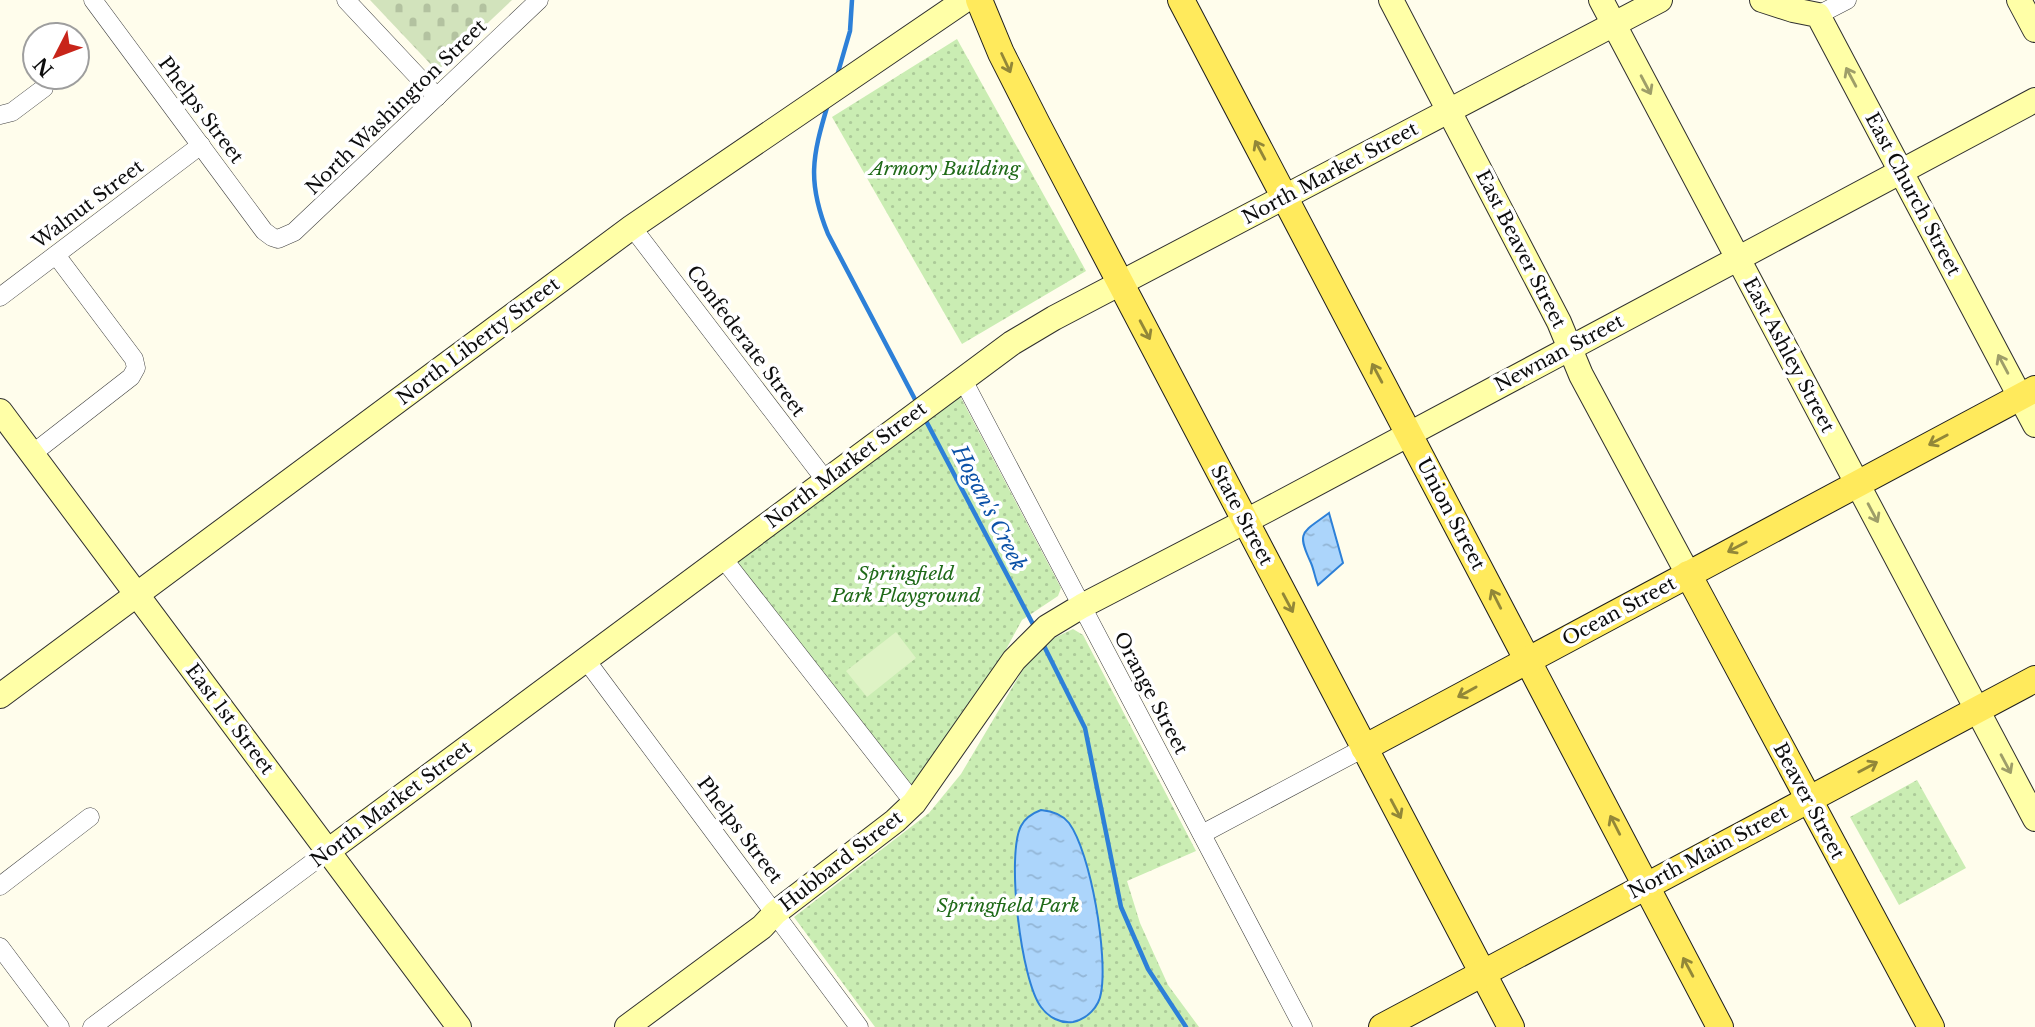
<svg xmlns="http://www.w3.org/2000/svg" width="2035" height="1027" viewBox="0 0 2035 1027" font-family="'Libre Baskerville',serif">
	<defs>
		<pattern id="cemetery-stones" width="16" height="16" patternUnits="userSpaceOnUse" patternTransform="scale(1.75)"><rect width="16" height="16" fill="#d2e3bc"/><path d="M2 7V4a2 2 0 0 1 4 0v3zM10 15v-3a2 2 0 0 1 4 0v3z" fill="#b3c2a0"/></pattern>
		<pattern id="park-dots" width="8" height="8" patternUnits="userSpaceOnUse" patternTransform="scale(1.75)"><rect width="8" height="8" fill="#caedb3"/><path d="M2 2h.1M6 6h.1" fill="none" stroke="#acca99" stroke-width="1.8" stroke-linecap="round"/></pattern>
		<pattern id="water-ripples" width="26" height="14" patternUnits="userSpaceOnUse" patternTransform="scale(1.75)"><rect width="26" height="14" fill="#acd5fb"/><path d="M2 4q2-2 4 0t4 0M15 11q2-2 4 0t4 0" fill="none" stroke="#93b6d6"/></pattern>
	</defs>
	<rect width="100%" height="100%" fill="#fffdec"/>
	<path fill="url(#cemetery-stones)" d="M 370,0 L 512,0 L 437,71 Z"/>
	<g fill="url(#park-dots)">
		<path d="M 957,39 L 1086,271 L 962,344 L 832,117 Z"/>
		<path d="M 960,396 L 1061,588 L 1058,596 L 1022,620 L 1003,655 L 922,776 L 911,785 L 735,561 Z"/>
		<path d="M 1073,629 L 1083,635 L 1196,851 L 1127,881 L 1140,923 L 1168,985 L 1199,1027 L 875,1027 L 794,917 L 929,813 L 961,774 L 1025,666 L 1052,639 Z"/>
		<path d="M 1917,780 L 1966,868 L 1899,905 L 1850,817 Z"/>
	</g>
	<path fill="#def3c5" d="M 896,632 L 916,658 L 867,697 L 846,671 Z"/>
	<g fill="url(#water-ripples)" stroke="#2d80d8" stroke-width="2">
		<path d="M 1329,513 L 1343,563 L 1318,585 C 1315,578 1314,570 1311,563 C 1296,531 1302,533 1329,513 Z"/>
		<path d="M 1041,810 C 1052,811 1062,814 1069,823 C 1091,853 1108,956 1101,993 C 1099,1007 1087,1019 1073,1022 C 1061,1024 1048,1017 1041,1007 C 1021,981 1006,855 1021,826 C 1025,818 1033,813 1041,810 Z"/>
	</g>
	<g fill="none" stroke-linecap="round" stroke-linejoin="round">
		<g stroke="#2d80d8" stroke-width="4.5">
			<path d="M 837,76 L 850,31 L 852,0"/>
			<path d="M 828,104 C 812,157 807,182 828,234 L 918,405"/>
			<path d="M 925,419 L 1035,628"/>
			<path d="M 1042,642 L 1085,728 L 1121,907 L 1148,969 L 1186,1027"/>
		</g>
		<defs>
			<g id="street">
				<path d="M 93,0 L 264,231 L 272,237 L 278,239 L 294,232 L 539,0"/>
				<path d="M 346,0 L 437,97"/>
				<path d="M 1818,15 L 1847,0"/>
				<path d="M 0,115 L 12,112 L 44,88"/>
				<path d="M 632,227 L 826,481"/>
				<path d="M 0,297 L 201,145"/>
				<path d="M 962,378 L 1303,1027"/>
				<path d="M 32,454 L 131,377 L 136,368 L 134,359 L 56,255"/>
				<path d="M 722,557 L 914,803"/>
				<path d="M 586,660 L 859,1027"/>
				<path d="M 1202,834 L 1364,748"/>
				<path d="M 0,886 L 90,817"/>
				<path d="M 0,947 L 60,1027"/>
				<path d="M 92,1027 L 328,851"/>
			</g>
			<g id="secondary">
				<path d="M 1391,0 L 1559,322 L 1581,375 L 1688,574"/>
				<path d="M 1601,0 L 2035,819"/>
				<path d="M 1762,0 L 1793,10 L 1818,15 L 2035,425"/>
				<path d="M 2019,0 L 2035,30"/>
				<path d="M 0,411 L 459,1027"/>
				<path d="M 0,696 L 632,227 L 965,0"/>
				<path d="M 328,851 L 1012,343 L 1054,318 L 1660,0"/>
				<path d="M 627,1027 L 762,927 L 775,913 L 895,821 L 914,803 L 1014,660 L 1047,627 L 1082,606 L 1267,510 L 2035,100"/>
			</g>
			<g id="primary">
				<path d="M 979,0 L 1001,53 L 1037,124 L 1511,1027"/>
				<path d="M 1181,0 L 1720,1027"/>
				<path d="M 1688,574 L 1931,1027"/>
				<path d="M 1364,748 L 2035,389"/>
				<path d="M 1382,1027 L 2035,679"/>
			</g>
		</defs>
		<use href="#street" stroke="#404040" stroke-width="19"/>
		<use href="#secondary" stroke="#2f2f2f" stroke-width="26"/>
		<use href="#primary" stroke="#1e1e1e" stroke-width="28"/>
		<use href="#street" stroke="#fff" stroke-width="18"/>
		<use href="#secondary" stroke="#ffffa7" stroke-width="24"/>
		<use href="#primary" stroke="#ffea5c" stroke-width="26"/>
	</g>
	<defs><path id="oneway-shaft" d="M-6 0H5M1.5-3L5.5 0L1.5 3" fill="none" stroke-width="1.6" stroke-linecap="round" stroke-linejoin="round" transform="scale(1.75)"/></defs>
	<g stroke="#928738">
		<use href="#oneway-shaft" transform="translate(1006 63) rotate(65)"/>
		<use href="#oneway-shaft" transform="translate(1260 150) rotate(-118)"/>
		<use href="#oneway-shaft" transform="translate(1145 330) rotate(62)"/>
		<use href="#oneway-shaft" transform="translate(1377 373) rotate(-118)"/>
		<use href="#oneway-shaft" transform="translate(1938 440) rotate(152)"/>
		<use href="#oneway-shaft" transform="translate(1737 547) rotate(152)"/>
		<use href="#oneway-shaft" transform="translate(1496 599) rotate(-117)"/>
		<use href="#oneway-shaft" transform="translate(1288 603) rotate(62)"/>
		<use href="#oneway-shaft" transform="translate(1467 692) rotate(151)"/>
		<use href="#oneway-shaft" transform="translate(1868 767) rotate(-28)"/>
		<use href="#oneway-shaft" transform="translate(1396 809) rotate(62)"/>
		<use href="#oneway-shaft" transform="translate(1615 825) rotate(-117)"/>
		<use href="#oneway-shaft" transform="translate(1688 967) rotate(-118)"/>
	</g>
	<g stroke="#9e9e69">
		<use href="#oneway-shaft" transform="translate(1851 77) rotate(-118)"/>
		<use href="#oneway-shaft" transform="translate(1646 85) rotate(62)"/>
		<use href="#oneway-shaft" transform="translate(2003 364) rotate(-118)"/>
		<use href="#oneway-shaft" transform="translate(1873 513) rotate(62)"/>
		<use href="#oneway-shaft" transform="translate(2006 764) rotate(62)"/>
	</g>
	<g text-anchor="middle" dominant-baseline="central" stroke-width="7" stroke-linejoin="round" paint-order="stroke">
		<g font-size="19" fill="#0d0d0d" stroke="#fff">
			<text transform="translate(396 107) rotate(-44)">North Washington Street</text>
			<text transform="translate(201 110) rotate(53)">Phelps Street</text>
			<text transform="translate(1330 173) rotate(-28)">North Market Street</text>
			<text transform="translate(1913 194) rotate(62)">East Church Street</text>
			<text transform="translate(88 204) rotate(-37)">Walnut Street</text>
			<text transform="translate(1521 249) rotate(63)">East Beaver Street</text>
			<text transform="translate(478 341) rotate(-37)">North Liberty Street</text>
			<text transform="translate(746 341) rotate(53)">Confederate Street</text>
			<text transform="translate(1559 353) rotate(-28)">Newnan Street</text>
			<text transform="translate(1789 355) rotate(62)">East Ashley Street</text>
			<text transform="translate(846 465) rotate(-37)">North Market Street</text>
			<text transform="translate(1451 514) rotate(62)">Union Street</text>
			<text transform="translate(1242 515) rotate(62)">State Street</text>
			<text transform="translate(1619 611) rotate(-28)">Ocean Street</text>
			<text transform="translate(1151 693) rotate(62)">Orange Street</text>
			<text transform="translate(230 719) rotate(53)">East 1st Street</text>
			<text transform="translate(1809 801) rotate(62)">Beaver Street</text>
			<text transform="translate(391 804) rotate(-37)">North Market Street</text>
			<text transform="translate(740 830) rotate(53)">Phelps Street</text>
			<text transform="translate(1708 852) rotate(-28)">North Main Street</text>
			<text transform="translate(841 861) rotate(-38)">Hubbard Street</text>
		</g>
		<g font-size="19" font-style="italic" fill="#1f6a18" stroke="#fff">
			<text x="945" y="168">Armory Building</text>
			<text x="906" y="573">Springfield<tspan x="906" dy="22">Park Playground</tspan></text>
			<text x="1008" y="905">Springfield Park</text>
		</g>
		<g font-size="21" font-style="italic" fill="#0c52a8" stroke="#fff">
			<text transform="translate(989 508) rotate(63)">Hogan's Creek</text>
		</g>
	</g>
	<g transform="translate(56 56) rotate(228)"><circle r="33" fill="#ffffff" stroke="#9e9e9e" stroke-width="2"/>
	<path d="M0-5L12 26L0 18L-12 26Z" fill="#c8251a"/>
	<text y="-10" font-size="19" font-weight="bold" text-anchor="middle" fill="#0d0d0d">N</text>
	</g>
</svg>
